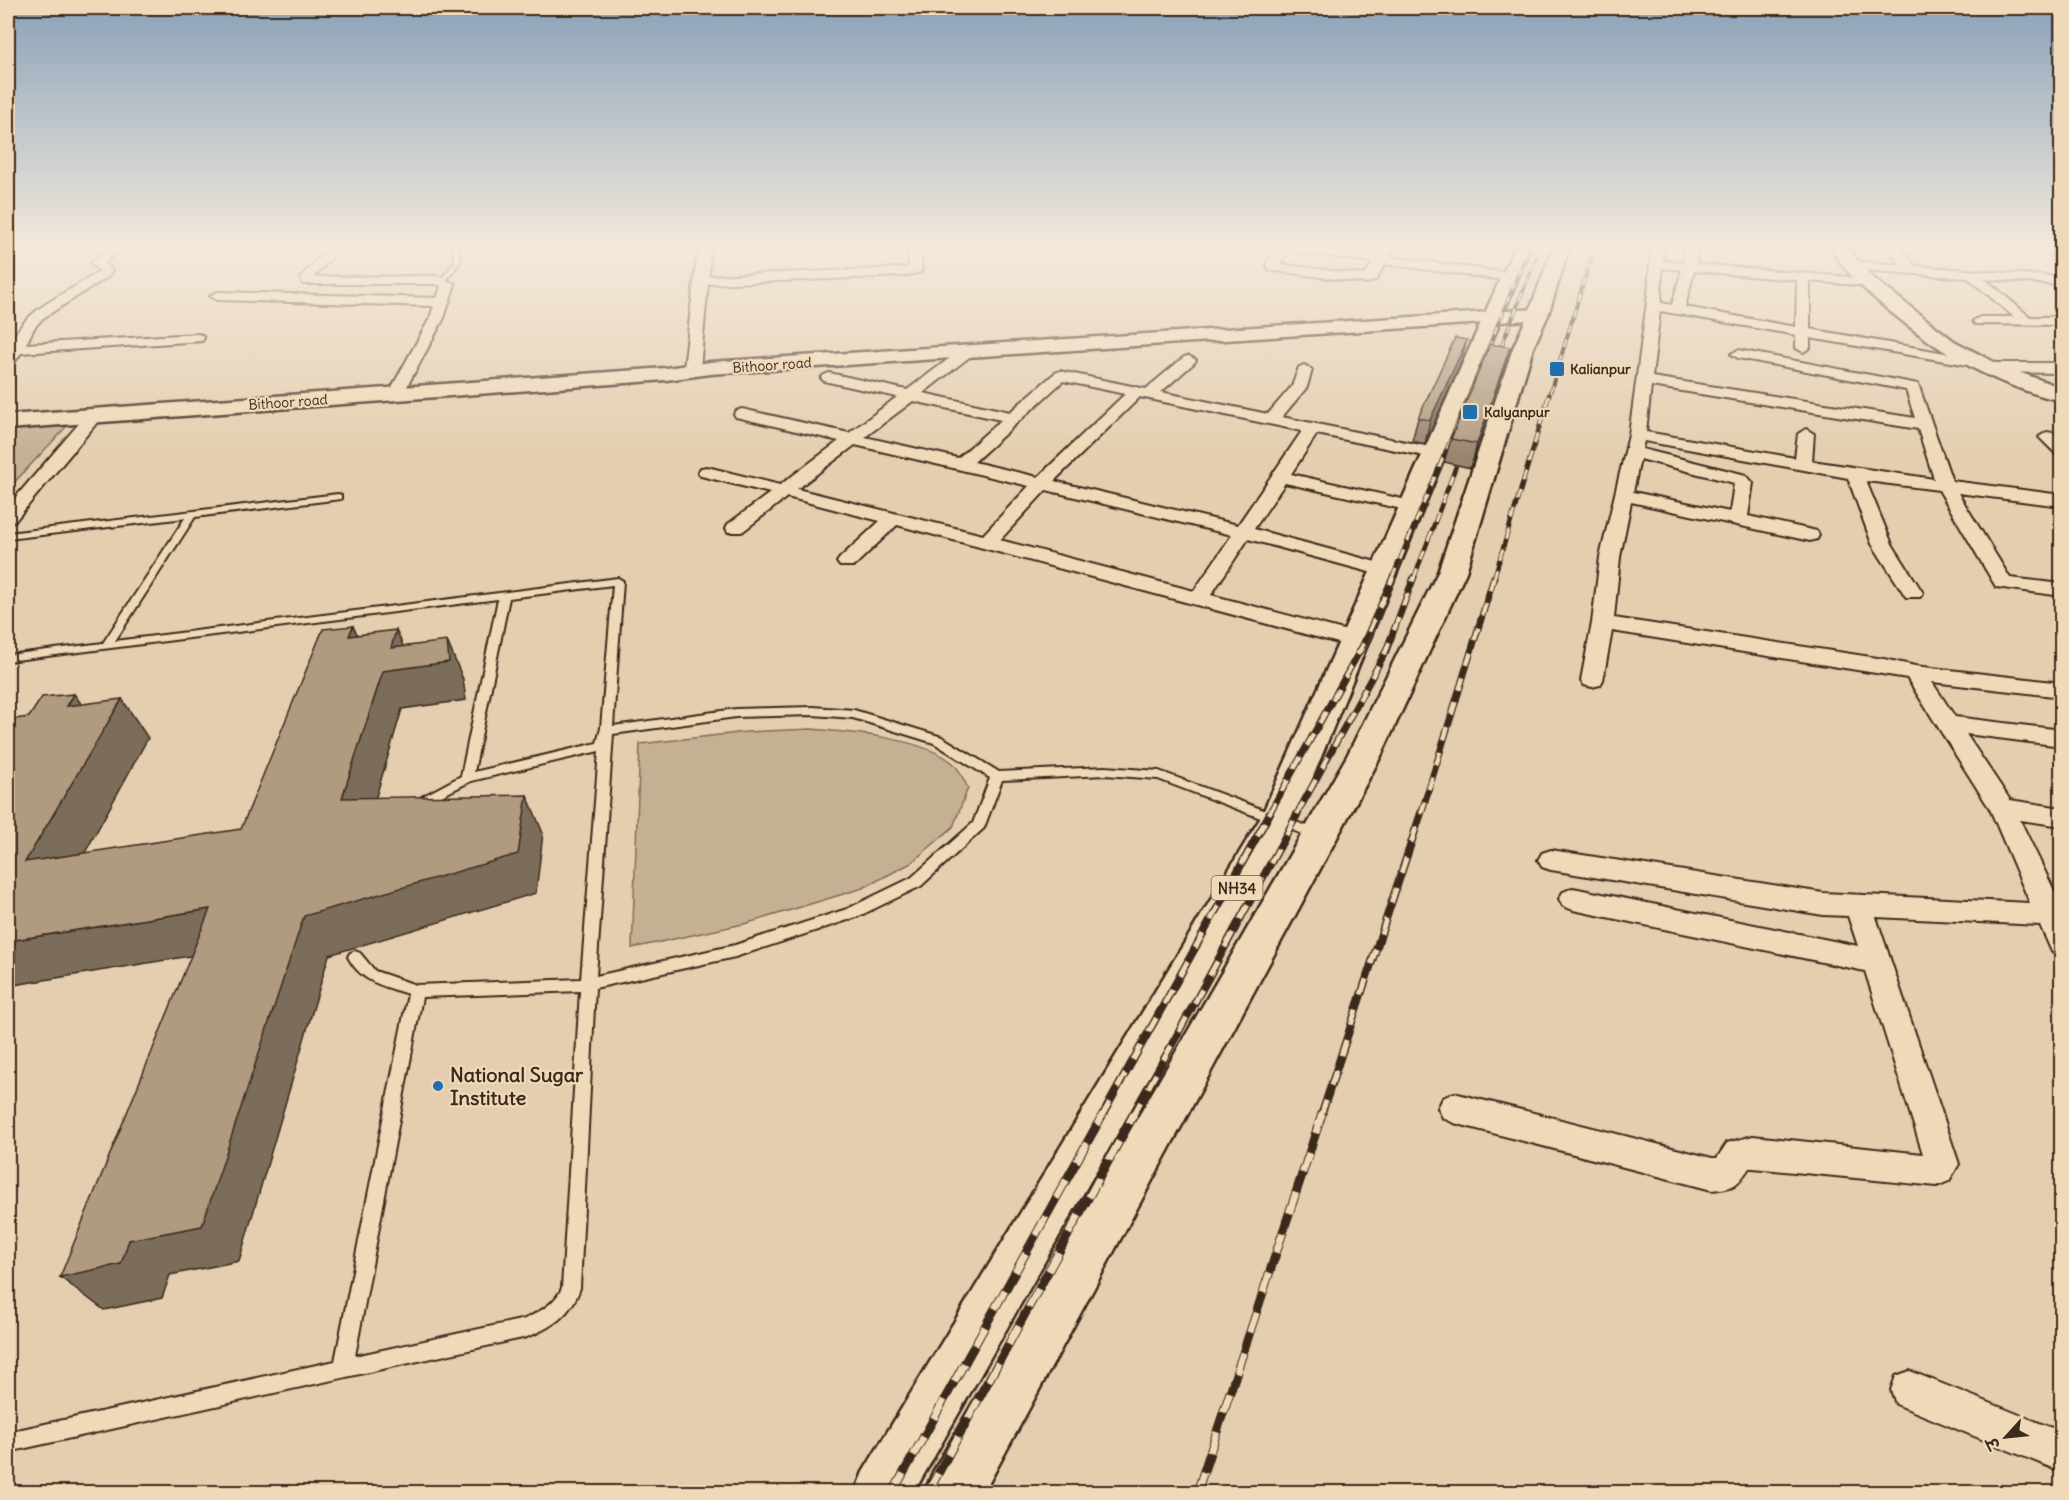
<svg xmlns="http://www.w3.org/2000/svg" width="2069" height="1500" viewBox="0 0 2069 1500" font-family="Delius,'Playpen Sans Deva',sans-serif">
	<rect width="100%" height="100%" fill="#e4ceaf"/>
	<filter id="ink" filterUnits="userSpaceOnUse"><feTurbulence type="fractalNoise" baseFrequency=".0167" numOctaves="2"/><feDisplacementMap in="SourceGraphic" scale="12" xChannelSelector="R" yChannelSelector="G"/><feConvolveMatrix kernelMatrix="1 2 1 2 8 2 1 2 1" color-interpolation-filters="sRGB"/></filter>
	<g filter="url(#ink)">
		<g fill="#c5b094" stroke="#806d59" stroke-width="1.5">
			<path d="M 68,425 L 8,489 L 8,429 Z"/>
			<path d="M 811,729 C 850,732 925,738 954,764 C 960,770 964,781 968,788 L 953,827 L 911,863 L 863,888 L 748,923 L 632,948 L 640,744 L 746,732 Z"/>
		</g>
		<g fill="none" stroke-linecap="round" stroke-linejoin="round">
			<defs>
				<g id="lane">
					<path d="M 452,248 L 458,248 L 461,261 L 446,281 L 442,281 L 441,280 L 455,261 Z"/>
					<path d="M 338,494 L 341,495 L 341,499 L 195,517 L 115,641 L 618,578 L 623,581 L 613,726 L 736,709 L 813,707 L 854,710 L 942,737 L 999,772 L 1105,767 L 1159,771 L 1323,832 L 1324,835 L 1323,838 L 1313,838 L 1158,779 L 1105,775 L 1002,780 L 984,828 L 921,886 L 857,917 L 735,957 L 595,988 L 580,1288 C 571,1315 552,1327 527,1337 L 8,1452 L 8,1432 L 335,1361 L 408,994 C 382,985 362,983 348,957 L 350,953 L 355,951 L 360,953 L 375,971 L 416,985 L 581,979 L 599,751 L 471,781 L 420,807 L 416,806 L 414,803 L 416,800 L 461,776 L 498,599 L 8,661 L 8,655 L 103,643 L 185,518 L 8,539 L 8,533 ZM 613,585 L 601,728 L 597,743 L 474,772 L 509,598 ZM 813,715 L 853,718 L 934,743 L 990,778 L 973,823 L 911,878 L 847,909 L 735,945 L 596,976 L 613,734 L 736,717 ZM 580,991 L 562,1288 C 555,1304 539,1312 525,1319 L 355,1356 L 422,997 Z"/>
				</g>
				<g id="street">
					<path d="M 108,248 L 121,248 L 105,263 L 112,270 L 109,276 L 43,318 L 34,328 L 26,344 L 197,334 L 202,335 L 204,338 L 202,341 L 21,353 L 14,363 L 8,364 C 8,312 65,297 99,271 L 91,263 Z"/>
					<path d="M 328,248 L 340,248 L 314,277 L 438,276 L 455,284 L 444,318 L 405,390 L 400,392 L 392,387 L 430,318 L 434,306 L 217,300 L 210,296 L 217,292 L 437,298 L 441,286 L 436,284 L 303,284 L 301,277 Z"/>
					<path d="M 698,248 L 710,248 L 709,276 L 904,268 L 909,267 L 908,248 L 920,248 L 922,269 L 921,272 L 904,276 L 708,284 L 700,368 L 692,373 L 684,368 Z"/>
					<path d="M 1279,248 L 1320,248 L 1378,255 L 1382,248 L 1394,248 L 1389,257 L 1510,273 L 1516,277 L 1510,281 L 1385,264 L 1376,280 L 1366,283 L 1269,270 L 1266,264 ZM 1290,249 L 1296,252 L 1373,262 L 1365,275 L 1279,264 Z"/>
					<path d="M 1651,248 L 1663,248 L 1663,261 L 1683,262 L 1685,248 L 1697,248 L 1696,264 L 1872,279 L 1874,282 L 1872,285 L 1867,286 L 1810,281 L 1810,329 L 1979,359 L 1986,363 L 2062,363 L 2062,373 L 1987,372 L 1980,367 L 1810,338 L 1810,348 L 1803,352 L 1796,348 L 1796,335 L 1660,311 L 1652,377 L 1915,418 L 1906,390 L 1738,358 L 1731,354 L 1738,350 L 1918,384 L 1952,481 L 2062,495 L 2062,506 L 1958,493 L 2010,578 L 2062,584 L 2062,596 L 1996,587 L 1939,490 L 1866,481 L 1892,544 L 1923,593 L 1920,597 L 1906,597 L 1872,544 L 1848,478 L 1644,441 L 1642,449 L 1746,475 L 1753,483 L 1748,516 L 1817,531 L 1819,535 L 1817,539 L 1810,541 L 1631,502 L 1620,557 L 1614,618 L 1884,659 L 1915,666 L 2062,683 L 2062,697 L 1932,682 L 1955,717 L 2062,730 L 2062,746 L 1966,734 L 2010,800 L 2062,808 L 2062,826 L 2020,820 L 2062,907 L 2062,955 L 2052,952 L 2040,925 L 1876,917 L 1959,1164 L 1949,1181 L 1937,1186 L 1753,1168 L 1749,1168 C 1737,1186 1734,1188 1712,1190 L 1454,1123 L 1443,1118 L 1438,1108 L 1443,1098 L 1454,1093 L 1712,1158 L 1717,1158 L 1727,1143 L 1753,1136 L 1923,1154 L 1865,971 L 1573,910 L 1563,906 L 1559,899 L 1563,892 L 1573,888 L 1858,946 L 1848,916 L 1823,915 L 1551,870 L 1542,867 L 1538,860 L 1542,853 L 1551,850 L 1823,893 L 2030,903 L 1990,809 L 1907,678 L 1612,631 L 1603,680 L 1600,685 L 1592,687 L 1584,685 L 1581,680 L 1592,623 L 1600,557 L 1629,435 L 1648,294 ZM 1662,268 L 1682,270 L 1672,305 L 1661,303 ZM 1694,271 L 1797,280 L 1796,327 L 1685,307 ZM 1651,386 L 1918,429 L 1934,479 L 1812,461 L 1814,434 L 1806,429 L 1798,434 L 1795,458 L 1646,432 ZM 1640,459 L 1734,483 L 1730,512 L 1633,492 Z"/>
					<path d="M 1888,248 L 1900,248 L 1915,266 L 2062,277 L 2062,285 L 1985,279 L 2030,317 L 2062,317 L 2062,325 L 1975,324 L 1973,321 L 1980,317 L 2014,317 L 1968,278 L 1851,269 L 1845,265 L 1851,261 L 1901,265 Z"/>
					<path d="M 2020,248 L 2062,248 L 2062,256 L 2026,252 Z"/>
					<path d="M 967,348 L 972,349 L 974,352 L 972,355 L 923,393 L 1010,412 L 1055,373 L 1060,371 L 1146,389 L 1184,357 L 1189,356 L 1196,360 L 1194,363 L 1161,392 L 1268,414 L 1292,386 L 1299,367 L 1304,365 L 1312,370 L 1307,387 L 1282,417 L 1440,449 L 1443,453 L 1440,457 L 1434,458 L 1317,434 L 1291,474 L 1411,501 L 1417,502 L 1420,506 L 1417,510 L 1411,511 L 1285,483 L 1254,529 L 1391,566 L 1394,570 L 1391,574 L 1384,576 L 1248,539 L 1211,595 L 1362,635 L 1365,640 L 1362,645 L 1354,646 L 1346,645 L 897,525 L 854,566 L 840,566 L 837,562 L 840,558 L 880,521 L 787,497 L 742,532 L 728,532 L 726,528 L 728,524 L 770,493 L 701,476 L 698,472 L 701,468 L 707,467 L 780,485 L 839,441 L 736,417 L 734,414 L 736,411 L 742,409 L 849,433 L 897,397 L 824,381 L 821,378 L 824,375 L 829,373 L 907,390 L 962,349 ZM 1063,381 L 1125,394 L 1038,477 L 974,462 ZM 1140,397 L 1302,431 L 1238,525 L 1054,481 ZM 913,401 L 1001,420 L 958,458 L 865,437 ZM 855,445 L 1029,486 L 983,535 L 797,489 ZM 1046,490 L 1232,535 L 1194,591 L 1000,540 Z"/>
					<path d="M 94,411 L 102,416 L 100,419 L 15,521 L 8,522 L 8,506 L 88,413 Z"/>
					<path d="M 2047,432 L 2053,433 L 2062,441 L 2062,455 L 2056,454 L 2039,437 Z"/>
					<path d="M 1910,1371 L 2062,1432 L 2062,1472 L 1896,1404 L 1891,1390 L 1896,1376 Z"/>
				</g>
				<g id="secondary">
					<path d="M 1831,248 L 1847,248 L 1874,279 L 1954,341 L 1997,364 L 2062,388 L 2062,401 C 1994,385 1943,355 1891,312 C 1868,293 1846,274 1831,248 Z"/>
					<path d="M 1538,309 L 1545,311 L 1548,315 L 1545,319 L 710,374 L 666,380 L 8,429 L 8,415 L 666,368 L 710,362 Z"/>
				</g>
				<g id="highway">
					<path d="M 1514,248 L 1530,248 L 1296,818 L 914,1492 L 855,1492 L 863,1472 L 1261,817 Z"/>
					<path d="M 1553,248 L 1569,248 L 1548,315 L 1533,348 L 1466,572 L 1381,756 L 984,1492 L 925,1492 L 933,1472 L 1347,756 L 1438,572 L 1513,348 L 1528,315 Z"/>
				</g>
			</defs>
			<use href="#lane" stroke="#3b2a1e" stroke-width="4"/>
			<use href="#street" stroke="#3b2a1e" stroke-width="4"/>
			<use href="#secondary" stroke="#3b2a1e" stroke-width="5"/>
			<use href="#highway" stroke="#3b2a1e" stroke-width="5"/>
			<use href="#lane" fill="#efd9b8" fill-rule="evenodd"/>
			<use href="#street" fill="#efd9b8" fill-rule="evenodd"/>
			<use href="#secondary" fill="#efd9b8" fill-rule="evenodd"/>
			<use href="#highway" fill="#efd9b8" fill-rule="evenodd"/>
			<defs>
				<g id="rail-far4">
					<path d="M 1496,360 L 1540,248"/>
					<path d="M 1470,393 L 1529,248"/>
					<path d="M 1550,393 L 1594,248"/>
				</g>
				<g id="rail-far3">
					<path d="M 1392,578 L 1471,392"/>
					<path d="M 1414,578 L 1462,450"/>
					<path d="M 1494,578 L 1550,392"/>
				</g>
				<g id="rail-far2">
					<path d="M 1269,814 L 1363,645 L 1393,577"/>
					<path d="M 1297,814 L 1386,651 L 1414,577"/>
					<path d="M 1421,814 L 1494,577"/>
				</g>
				<g id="rail-far1">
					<path d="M 1102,1116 L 1270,813"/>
					<path d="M 1133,1116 L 1298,813"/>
					<path d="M 1321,1116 L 1421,813"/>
				</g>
				<g id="rail">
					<path d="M 893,1492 L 1103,1114"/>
					<path d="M 928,1492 L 1134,1114"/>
					<path d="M 1197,1492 L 1322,1114"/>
				</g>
			</defs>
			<use href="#rail-far4" stroke="#3b2a1e" stroke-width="4"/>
			<use href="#rail-far3" stroke="#3b2a1e" stroke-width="4.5"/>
			<use href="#rail-far2" stroke="#3b2a1e" stroke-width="7"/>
			<use href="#rail-far1" stroke="#3b2a1e" stroke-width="8"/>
			<use href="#rail" stroke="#3b2a1e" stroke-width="9"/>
			<use href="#rail-far4" stroke="#efd9b8" stroke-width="2" stroke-dasharray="8" stroke-linecap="butt"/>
			<use href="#rail-far3" stroke="#efd9b8" stroke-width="3" stroke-dasharray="10" stroke-linecap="butt"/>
			<use href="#rail-far2" stroke="#efd9b8" stroke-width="4.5" stroke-dasharray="13" stroke-linecap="butt"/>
			<use href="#rail-far1" stroke="#efd9b8" stroke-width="5" stroke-dasharray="16" stroke-linecap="butt"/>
			<use href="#rail" stroke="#efd9b8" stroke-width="7" stroke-dasharray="21" stroke-linecap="butt"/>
		</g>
		<g fill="#97856f" stroke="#3b2a1e" stroke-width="1.5">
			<path d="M 1461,361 L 1425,444 L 1412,441 L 1418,418 Z"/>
			<path d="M 1504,369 L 1471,468 L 1444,462 L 1451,439 Z"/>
		</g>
		<g fill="#7b6c5a" stroke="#3b2a1e" stroke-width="1.5">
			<path d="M 1467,340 L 1461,361 L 1425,444 L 1430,420 Z"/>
			<path d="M 1510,347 L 1504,369 L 1471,468 L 1477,444 Z"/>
			<path d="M 353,626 L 371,663 L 349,636 Z"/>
			<path d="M 396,630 L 413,667 L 447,641 L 463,679 L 466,700 L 402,709 L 364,837 L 342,798 Z"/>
			<path d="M 74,694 L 102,732 L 122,699 L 148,738 L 59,900 L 25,862 L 67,706 Z"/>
			<path d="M 527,795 L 543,833 L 536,893 L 329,955 L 239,1261 L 170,1275 L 162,1298 L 104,1310 L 60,1277 L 129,1240 L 304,916 Z"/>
			<path d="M 210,909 L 239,948 L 14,985 L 8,997 L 8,941 Z"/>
		</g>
		<g fill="#b09b81" stroke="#3b2a1e" stroke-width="1.5">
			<path d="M 1455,338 L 1467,340 L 1430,420 L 1418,418 Z"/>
			<path d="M 1490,344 L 1510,347 L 1477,444 L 1451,439 Z"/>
			<path d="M 353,626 L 349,636 L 396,630 L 391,648 L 447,641 L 449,662 L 383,671 L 342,798 L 527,795 L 518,854 L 304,916 L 202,1226 L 129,1240 L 121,1264 L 60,1277 L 210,909 L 8,941 L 8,720 L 29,717 L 42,697 L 74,694 L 67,706 L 122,699 L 25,862 L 241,829 L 323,629 Z"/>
		</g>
	</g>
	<linearGradient id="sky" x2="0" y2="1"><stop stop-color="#8aa2b9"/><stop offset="0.54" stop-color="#f3e9db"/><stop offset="1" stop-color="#f3e9db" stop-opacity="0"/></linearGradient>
	<rect width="2069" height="458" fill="url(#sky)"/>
	<g fill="#1f6fb2" stroke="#efd9b8" stroke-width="2">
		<rect x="1549" y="361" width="16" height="16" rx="3"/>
		<rect x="1462" y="404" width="16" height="16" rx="3"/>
		<circle cx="438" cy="1086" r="6"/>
	</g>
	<g text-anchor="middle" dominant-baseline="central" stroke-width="4.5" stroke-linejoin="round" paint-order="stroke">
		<g font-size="14" fill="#3b2a1e" stroke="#efd9b8">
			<text transform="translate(772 365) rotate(-4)">Bithoor road</text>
			<text transform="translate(288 402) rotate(-4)">Bithoor road</text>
		</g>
		<g font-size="14" font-weight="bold" fill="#3b2a1e" stroke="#efd9b8" text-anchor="start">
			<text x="1570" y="369">Kalianpur</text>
			<text x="1484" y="412">Kalyanpur</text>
		</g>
		<rect fill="#efd9b8" stroke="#715e4c" stroke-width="1.5" x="1211.5" y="876" width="51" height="24" rx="4.5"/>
		<g font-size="15" font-weight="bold" fill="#3b2a1e">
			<text x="1237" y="888">NH34</text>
		</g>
		<g font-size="20" font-weight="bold" fill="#3b2a1e" stroke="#efd9b8" text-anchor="start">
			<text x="450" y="1074">National Sugar<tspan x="450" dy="23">Institute</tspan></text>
		</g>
	</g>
	<rect width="2069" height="1500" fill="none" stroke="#efd9b8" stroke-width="30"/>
	<rect x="15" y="15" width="2039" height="1470" fill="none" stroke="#3b2a1e" stroke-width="2" filter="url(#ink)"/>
	<g transform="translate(2006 1437) rotate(243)" stroke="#efd9b8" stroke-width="4.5" paint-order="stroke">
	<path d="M0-4.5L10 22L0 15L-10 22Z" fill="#3b2a1e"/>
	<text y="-9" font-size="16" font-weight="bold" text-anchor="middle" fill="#3b2a1e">उ</text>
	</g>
</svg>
